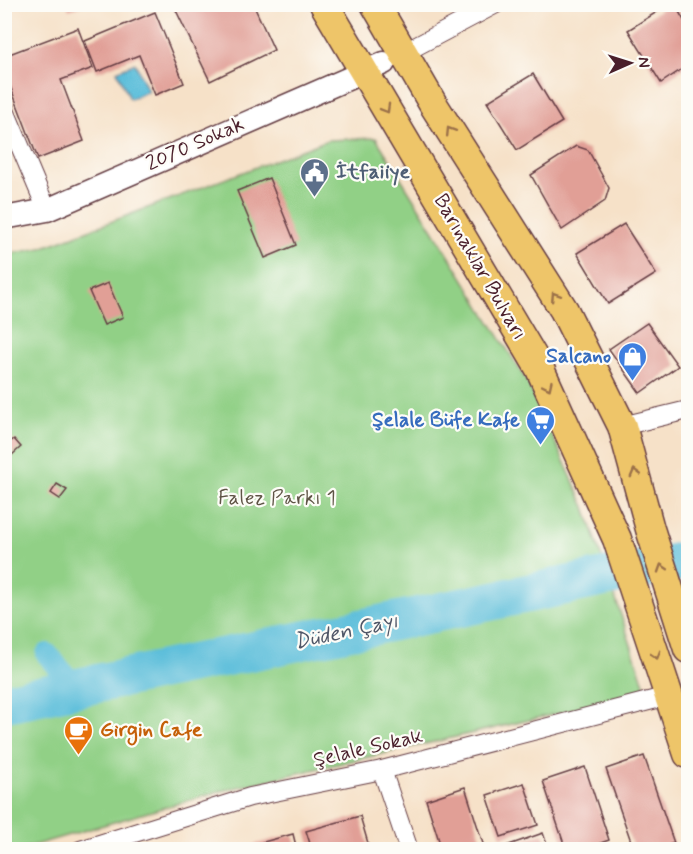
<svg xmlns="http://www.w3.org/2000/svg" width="693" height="854" viewBox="0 0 693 854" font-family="Mynerve,sans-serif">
	<rect width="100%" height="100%" fill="#fdfcf7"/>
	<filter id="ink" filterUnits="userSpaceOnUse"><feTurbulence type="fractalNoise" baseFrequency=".0167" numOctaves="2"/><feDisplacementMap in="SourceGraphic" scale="12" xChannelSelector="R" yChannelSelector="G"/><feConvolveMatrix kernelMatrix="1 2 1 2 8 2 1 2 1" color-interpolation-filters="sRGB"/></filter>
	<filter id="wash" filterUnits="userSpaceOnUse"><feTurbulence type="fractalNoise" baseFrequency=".008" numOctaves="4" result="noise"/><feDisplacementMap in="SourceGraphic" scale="24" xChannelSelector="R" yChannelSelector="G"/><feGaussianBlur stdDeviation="1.35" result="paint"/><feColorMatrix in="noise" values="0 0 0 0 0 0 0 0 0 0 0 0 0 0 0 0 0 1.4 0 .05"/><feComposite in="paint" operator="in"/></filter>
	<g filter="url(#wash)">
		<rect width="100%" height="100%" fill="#f6e1c8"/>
		<path fill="#91d086" stroke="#6e7858" stroke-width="1.5" d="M 376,138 L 528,383 L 585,507 L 647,693 L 221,791 L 21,849 L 5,849 L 4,255 L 41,248 L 328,140 Z"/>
		<path fill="#5bbeda" stroke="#526e82" stroke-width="1.5" d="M 135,63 L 148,91 L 130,99 L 117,71 Z"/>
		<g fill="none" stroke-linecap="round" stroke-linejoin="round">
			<path stroke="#5bbeda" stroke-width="22" d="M 47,654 L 76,688"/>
			<path stroke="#5bbeda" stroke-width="39" d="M 4,703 L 688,560"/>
		</g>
		<g id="blocks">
			<g fill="#e19f96">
				<path d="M 67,4 L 83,4 L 83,5 L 69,10 Z"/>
				<path d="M 173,4 L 253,4 L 274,50 L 210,81 Z"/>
				<path d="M 668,5 L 675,5 L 688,27 L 688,65 L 661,83 L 628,30 Z"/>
				<path d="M 155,12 L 184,83 L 155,95 L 139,55 L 97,72 L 85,41 Z"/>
				<path d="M 78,28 L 93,68 L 61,80 L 84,141 L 38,159 L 4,70 L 4,56 Z"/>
				<path d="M 533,74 L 562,122 L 517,150 L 487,102 Z"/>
				<path d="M 576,146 L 588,150 L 609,188 L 605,201 L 562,230 L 531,175 Z"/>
				<path d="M 269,178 L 296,245 L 265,258 L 237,191 Z"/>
				<path d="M 624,224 L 656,274 L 608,304 L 577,253 Z"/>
				<path d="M 108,283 L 123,317 L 104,325 L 89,291 Z"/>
				<path d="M 647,323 L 678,366 L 640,393 L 609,349 Z"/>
				<path d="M 14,439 L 21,447 L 12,455 L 5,446 Z"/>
				<path d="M 57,484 L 67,490 L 60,499 L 51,493 Z"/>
				<path d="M 644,756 L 674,843 L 654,850 L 634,850 L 606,769 Z"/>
				<path d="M 585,767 L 609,840 L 581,850 L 566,850 L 543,781 Z"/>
				<path d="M 524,783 L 538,825 L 501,837 L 487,795 Z"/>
				<path d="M 465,787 L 485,850 L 442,850 L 426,800 Z"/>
				<path d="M 360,816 L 370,850 L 312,850 L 306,831 Z"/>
				<path d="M 543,833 L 549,850 L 507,850 L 506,846 Z"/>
				<path d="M 293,834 L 297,850 L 238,850 L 238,849 Z"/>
			</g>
		</g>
	</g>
	<g filter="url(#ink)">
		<use href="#blocks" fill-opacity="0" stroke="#643c43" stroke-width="1.5"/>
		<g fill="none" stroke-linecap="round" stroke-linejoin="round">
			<defs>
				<g id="minor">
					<path d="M 394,58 L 496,4"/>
					<path d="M 4,108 L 47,210"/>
					<path d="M 622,426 L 688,410"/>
					<path d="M 382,770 L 409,850"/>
					<path d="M 80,850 L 250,797 L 382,770 L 668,696"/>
				</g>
				<path id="tertiary" d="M 4,218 L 47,210 L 384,63"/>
				<g id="primary">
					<path d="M 324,4 L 539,367 L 617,539 L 688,754"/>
					<path d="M 375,4 L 433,104 L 564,310 L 622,426 L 650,529 L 688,649"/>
				</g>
			</defs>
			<use href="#minor" stroke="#643c43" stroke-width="20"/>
			<use href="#tertiary" stroke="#643c43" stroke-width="25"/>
			<use href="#primary" stroke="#643c43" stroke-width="31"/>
			<use href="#minor" stroke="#fff" stroke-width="18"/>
			<use href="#tertiary" stroke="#fff" stroke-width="22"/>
			<use href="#primary" stroke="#eec569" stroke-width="28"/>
		</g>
		<defs><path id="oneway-chevron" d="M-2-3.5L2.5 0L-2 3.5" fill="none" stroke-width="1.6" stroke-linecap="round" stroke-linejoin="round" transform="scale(1.5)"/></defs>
		<g stroke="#9c724a">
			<use href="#oneway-chevron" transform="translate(386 109) rotate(60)"/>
			<use href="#oneway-chevron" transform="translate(450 131) rotate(-122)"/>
			<use href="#oneway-chevron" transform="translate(555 296) rotate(-122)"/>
			<use href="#oneway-chevron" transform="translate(548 386) rotate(65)"/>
			<use href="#oneway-chevron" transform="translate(635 473) rotate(-105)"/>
			<use href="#oneway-chevron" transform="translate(662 568) rotate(-108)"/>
			<use href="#oneway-chevron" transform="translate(656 655) rotate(73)"/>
		</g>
	</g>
	<defs>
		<symbol id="civic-pin" viewBox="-11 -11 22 30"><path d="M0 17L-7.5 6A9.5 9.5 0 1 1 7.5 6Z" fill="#5c6f8a" stroke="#fdfcf7"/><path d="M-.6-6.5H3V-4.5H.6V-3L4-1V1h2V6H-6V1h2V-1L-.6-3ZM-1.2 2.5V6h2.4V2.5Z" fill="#fff"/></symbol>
		<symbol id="shop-pin" viewBox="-11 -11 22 30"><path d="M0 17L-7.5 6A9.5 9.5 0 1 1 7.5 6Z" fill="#3f7fe0" stroke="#fdfcf7"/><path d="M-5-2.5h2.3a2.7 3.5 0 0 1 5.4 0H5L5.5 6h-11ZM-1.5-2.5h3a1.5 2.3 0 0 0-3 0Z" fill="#fff"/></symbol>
		<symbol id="supermarket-pin" viewBox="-11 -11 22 30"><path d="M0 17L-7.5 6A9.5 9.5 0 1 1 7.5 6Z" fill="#3f7fe0" stroke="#fdfcf7"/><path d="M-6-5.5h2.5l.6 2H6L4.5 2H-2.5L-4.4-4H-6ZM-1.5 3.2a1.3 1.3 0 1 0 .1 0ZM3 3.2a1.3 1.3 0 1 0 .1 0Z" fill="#fff"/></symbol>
		<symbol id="cafe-pin" viewBox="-11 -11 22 30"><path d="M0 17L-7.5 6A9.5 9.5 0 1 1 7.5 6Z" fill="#e8710a" stroke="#fdfcf7"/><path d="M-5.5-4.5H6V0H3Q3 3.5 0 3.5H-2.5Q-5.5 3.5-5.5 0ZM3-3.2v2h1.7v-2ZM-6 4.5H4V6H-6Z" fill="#fff"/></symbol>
	</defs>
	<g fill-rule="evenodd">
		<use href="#civic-pin" x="298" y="156" width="33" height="45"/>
		<use href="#shop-pin" x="616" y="340" width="33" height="45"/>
		<use href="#supermarket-pin" x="524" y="404" width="33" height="45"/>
		<use href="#cafe-pin" x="62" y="714" width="33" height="45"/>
	</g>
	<g text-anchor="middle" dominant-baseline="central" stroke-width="4.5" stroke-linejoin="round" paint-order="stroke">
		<g font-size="21" fill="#4a1f2b" stroke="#fdfcf7">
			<text transform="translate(195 144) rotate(-24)">2070 Sokak</text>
			<text transform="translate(480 267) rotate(60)">Barınaklar Bulvarı</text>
			<text transform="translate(368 748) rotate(-13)">Şelale Sokak</text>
		</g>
		<g font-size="21" font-weight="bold" fill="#4e5e75" stroke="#fdfcf7" text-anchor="start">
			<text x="336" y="172">İtfaiiye</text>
		</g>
		<g font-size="21" font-weight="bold" fill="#366cbe" stroke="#fdfcf7" text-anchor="end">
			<text x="611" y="356">Salcano</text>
			<text x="520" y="420">Şelale Büfe Kafe</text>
		</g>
		<g font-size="21" fill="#5f5446" stroke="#fdfcf7">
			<text x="277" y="498">Falez Parkı 1</text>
		</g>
		<g font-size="21" font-weight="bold" fill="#c56008" stroke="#fdfcf7" text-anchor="start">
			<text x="100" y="730">Girgin Cafe</text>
		</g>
		<g font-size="22" font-style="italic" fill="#505768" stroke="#fdfcf7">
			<text transform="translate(346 632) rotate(-12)">Düden Çayı</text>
		</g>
	</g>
	<rect width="693" height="854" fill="none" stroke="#fdfcf7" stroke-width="24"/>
	<g transform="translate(630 63) rotate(87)" stroke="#fdfcf7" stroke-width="4.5" paint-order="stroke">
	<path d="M0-4.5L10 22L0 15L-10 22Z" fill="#4a1f2b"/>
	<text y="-9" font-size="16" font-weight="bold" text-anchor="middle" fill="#4a1f2b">N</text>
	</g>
</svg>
